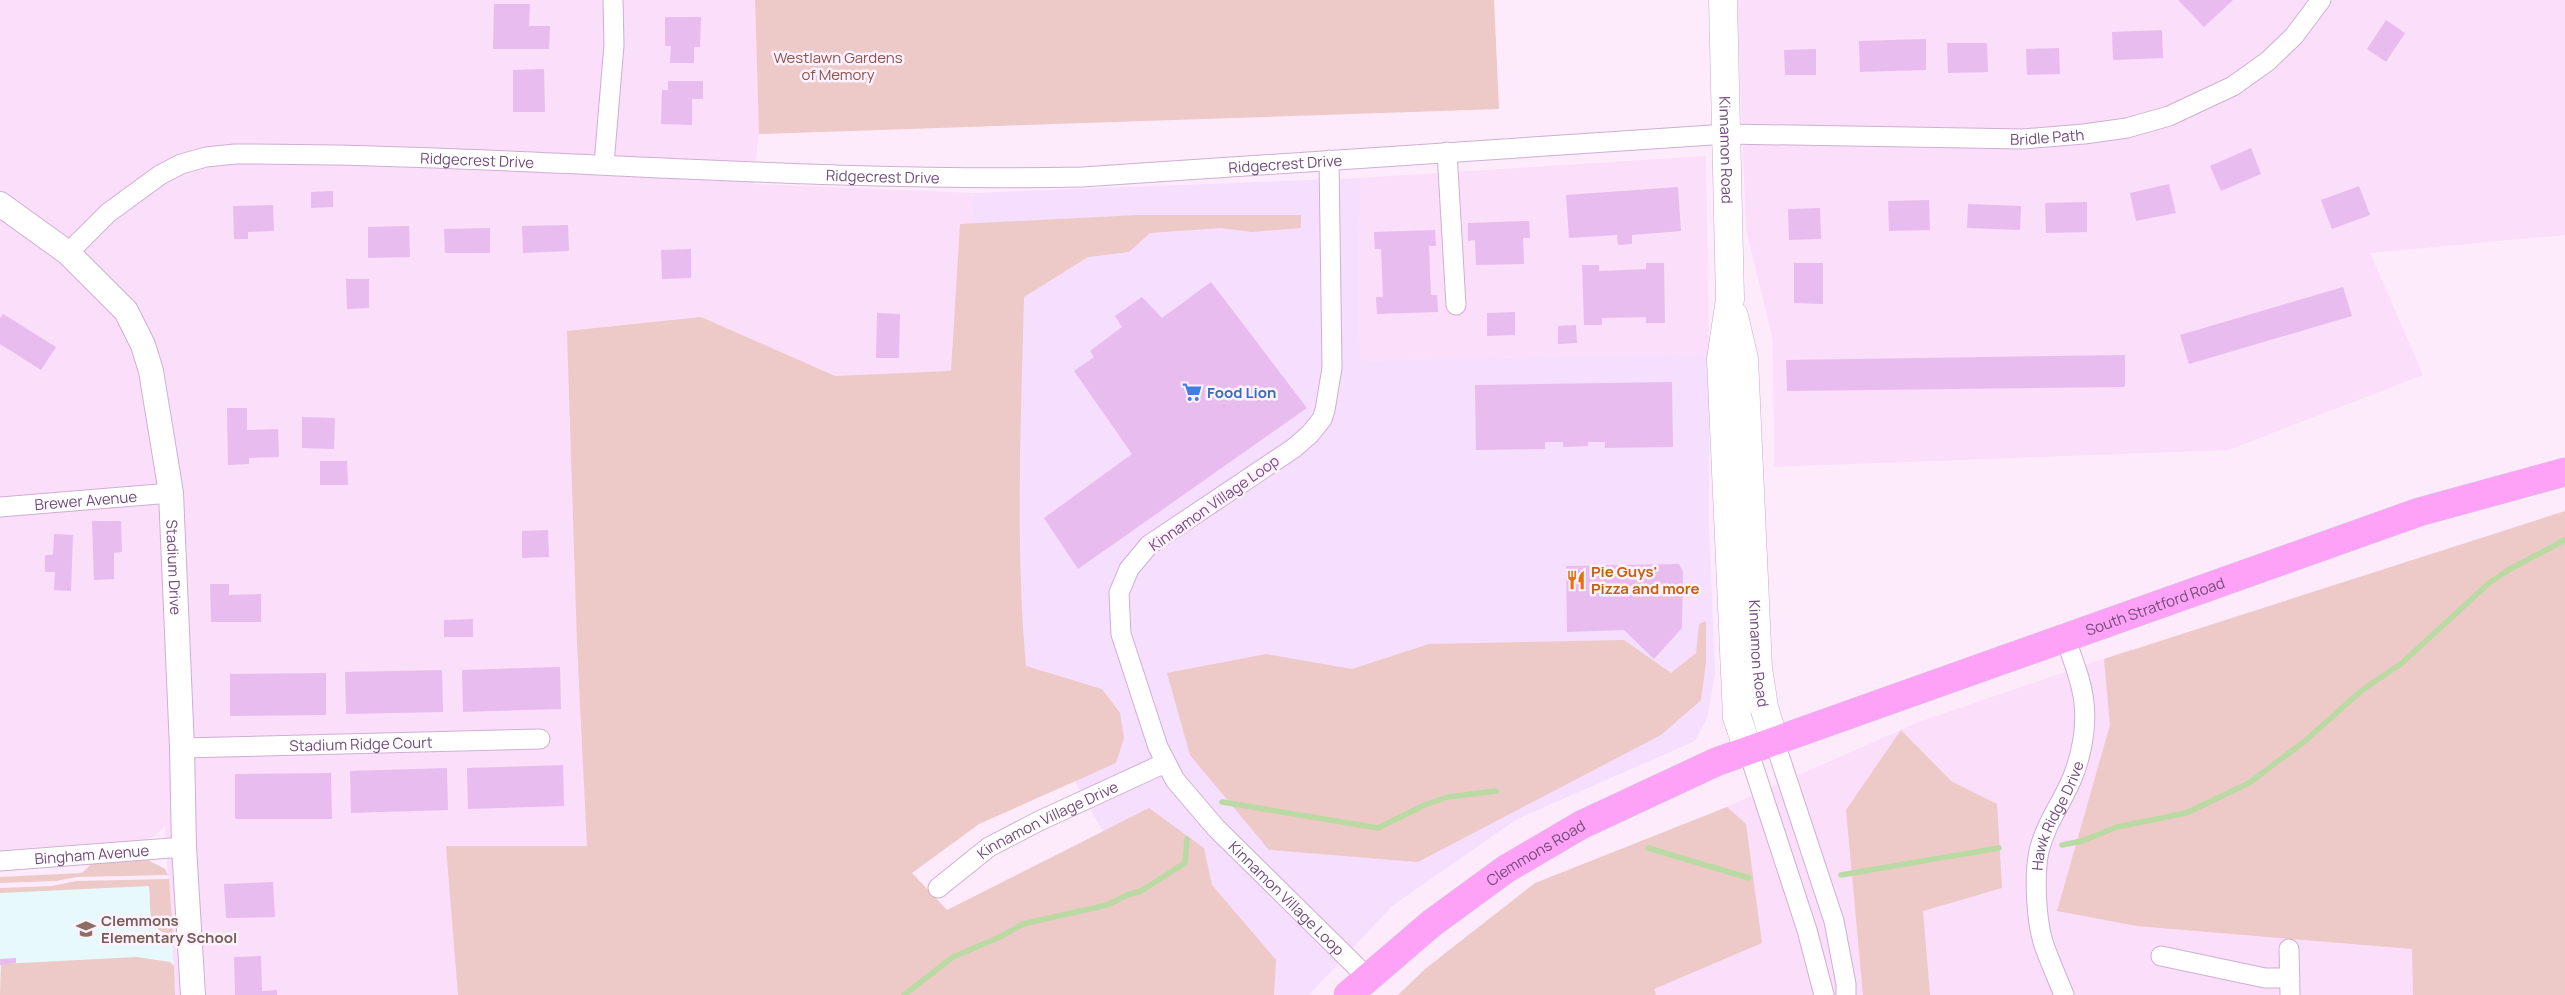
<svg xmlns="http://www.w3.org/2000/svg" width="2565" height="995" viewBox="0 0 2565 995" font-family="Manrope,sans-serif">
	<rect width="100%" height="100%" fill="#fdebfc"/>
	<g fill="#fbdefa">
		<path d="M 0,0 L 755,0 L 759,134 L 753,184 L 974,193 L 959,404 L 625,846 L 492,847 L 500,995 L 175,995 L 165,826 L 154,837 L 142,840 L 0,850 Z"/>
		<path d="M 1737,0 L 2565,0 L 2565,235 L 2370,253 L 2423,375 L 2228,450 L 1774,467 L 1773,340 L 1746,229 Z"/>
		<path d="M 1706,156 L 1709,353 L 1359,361 L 1360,178 Z"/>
		<path d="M 2132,649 L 2094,909 L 2431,933 L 2433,995 L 1607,995 L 1572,875 L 1919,722 Z"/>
	</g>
	<path fill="#f6defe" d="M 1360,178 L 1359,361 L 1709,353 L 1709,525 L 1715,675 L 1707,718 L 1695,741 L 1517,819 L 1392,906 L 1309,995 L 1271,995 L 1121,864 L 1024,690 L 959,404 L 974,193 Z"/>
	<path fill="#e7f9fa" d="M 169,880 L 175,995 L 0,995 L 0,891 Z"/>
	<g fill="#edc9c7">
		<path d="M 755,0 L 1494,0 L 1499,109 L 759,134 Z"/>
		<path d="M 1138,215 L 1301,215 L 1301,228 L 1252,232 L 1221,228 L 1150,233 L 1129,252 L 1088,257 L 1024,297 C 1021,420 1015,543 1026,666 L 1102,689 L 1120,713 L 1124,738 L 1116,763 L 979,824 L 912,873 L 947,910 L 1149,808 L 1204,848 L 1212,885 L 1276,960 L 1274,995 L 458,995 L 446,846 L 587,846 L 577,643 L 567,331 L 701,317 L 835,376 L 951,371 L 960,224 Z"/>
		<path d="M 2565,511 L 2565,995 L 2413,995 L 2412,949 L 2137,926 L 2057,911 L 2110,725 L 2104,659 Z"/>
		<path d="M 1706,621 L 1706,662 L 1701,700 L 1661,735 L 1418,862 L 1269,850 L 1190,755 L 1167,673 L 1266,654 L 1352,669 L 1429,644 L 1624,640 L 1671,673 L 1696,653 L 1699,624 Z"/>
		<path d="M 1901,730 L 1951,781 L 1997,804 L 2002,888 L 1923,911 L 1930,995 L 1863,995 L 1846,810 Z"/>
		<path d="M 1727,807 L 1746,824 L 1762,943 L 1654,989 L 1656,995 L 1398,995 L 1425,969 L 1535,883 Z"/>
		<path d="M 148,860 L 165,869 L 168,875 L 77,877 L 56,881 L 0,883 L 0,877 L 82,873 L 91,864 Z"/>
		<path d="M 169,879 L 173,936 C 144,929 152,910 149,886 L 0,893 L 0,888 L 52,886 L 76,881 Z"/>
		<path d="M 137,957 L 170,962 L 174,966 L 175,995 L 0,995 L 1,964 Z"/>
	</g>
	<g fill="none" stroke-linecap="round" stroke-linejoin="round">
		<g stroke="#b9dba3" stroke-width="5.5">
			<path d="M 1222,802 L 1378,828 L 1427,804 L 1448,797 L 1496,791"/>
			<path d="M 2062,845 L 2082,841 L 2117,827 L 2186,813 L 2249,783 L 2305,741 L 2361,691 L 2402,663 L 2489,583 L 2510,569 L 2565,540"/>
			<path d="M 1648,848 L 1749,878"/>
			<path d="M 1841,875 L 1999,848"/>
			<path d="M 904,995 L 953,957 L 1002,936 L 1023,924 L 1107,905 L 1127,895 L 1141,891 L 1185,863 L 1187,839"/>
		</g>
	</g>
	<g fill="#e8bcef">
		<path d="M 2178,0 L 2233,0 L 2204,27 Z"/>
		<path d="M 494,4 L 530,4 L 529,26 L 550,26 L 549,49 L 493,49 Z"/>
		<path d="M 665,17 L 701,17 L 700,47 L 694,47 L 694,63 L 670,63 L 671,46 L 665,46 Z"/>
		<path d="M 2386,20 L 2405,33 L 2386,62 L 2367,49 Z"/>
		<path d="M 2162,30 L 2163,58 L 2113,60 L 2112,32 Z"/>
		<path d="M 1926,39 L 1926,70 L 1860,72 L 1859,41 Z"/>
		<path d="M 1947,43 L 1987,43 L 1988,72 L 1948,73 Z"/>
		<path d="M 2059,48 L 2060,74 L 2027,75 L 2026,49 Z"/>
		<path d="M 1816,49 L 1816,75 L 1785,75 L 1784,50 Z"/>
		<path d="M 544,69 L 545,112 L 513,112 L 513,70 Z"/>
		<path d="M 668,81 L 703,81 L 703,99 L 692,99 L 692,125 L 661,124 L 662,90 L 668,90 Z"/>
		<path d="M 2251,148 L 2261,174 L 2221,191 L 2210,166 Z"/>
		<path d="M 2169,184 L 2176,213 L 2136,221 L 2130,193 Z"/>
		<path d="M 2359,186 L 2370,215 L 2332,229 L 2321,200 Z"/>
		<path d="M 1678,187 L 1681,231 L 1632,235 L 1632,244 L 1618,245 L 1617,235 L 1569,238 L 1566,195 Z"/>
		<path d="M 333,191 L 333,207 L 311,208 L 311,192 Z"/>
		<path d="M 1929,200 L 1930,230 L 1889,231 L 1888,201 Z"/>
		<path d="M 2087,202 L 2087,232 L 2046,233 L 2045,203 Z"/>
		<path d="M 1968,204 L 2021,206 L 2020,230 L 1967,228 Z"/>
		<path d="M 273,205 L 274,231 L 248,232 L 248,239 L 234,239 L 233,206 Z"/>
		<path d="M 1820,208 L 1821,239 L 1789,240 L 1788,209 Z"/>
		<path d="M 1529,221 L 1530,238 L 1523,238 L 1524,264 L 1476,265 L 1475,240 L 1468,241 L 1468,223 Z"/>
		<path d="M 568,225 L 569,251 L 523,253 L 522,226 Z"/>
		<path d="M 409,226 L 410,257 L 368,258 L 368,227 Z"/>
		<path d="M 490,228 L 490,253 L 445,253 L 444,229 Z"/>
		<path d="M 1435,230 L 1436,246 L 1429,246 L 1431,295 L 1437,295 L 1438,312 L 1377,314 L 1376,297 L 1383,297 L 1381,249 L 1375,249 L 1374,232 Z"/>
		<path d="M 691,249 L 691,278 L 662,279 L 661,250 Z"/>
		<path d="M 1646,263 L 1664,263 L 1665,323 L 1646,323 L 1646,317 L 1602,318 L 1602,325 L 1584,325 L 1582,265 L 1599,265 L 1599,271 L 1646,269 Z"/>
		<path d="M 1794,263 L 1823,263 L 1823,304 L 1794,303 Z"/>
		<path d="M 346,279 L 369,279 L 369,308 L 347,309 Z"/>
		<path d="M 1211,282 L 1307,408 L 1078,569 L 1044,518 L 1132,454 L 1074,371 L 1094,357 L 1090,351 L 1122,327 L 1115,316 L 1142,297 L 1162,318 Z"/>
		<path d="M 2343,287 L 2352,316 L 2189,364 L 2180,335 Z"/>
		<path d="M 1515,312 L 1515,335 L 1487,336 L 1487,313 Z"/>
		<path d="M 877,313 L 900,314 L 899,358 L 876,358 Z"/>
		<path d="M 3,314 L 56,347 L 41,370 L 0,344 L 0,318 Z"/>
		<path d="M 1576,325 L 1577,343 L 1558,344 L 1558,326 Z"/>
		<path d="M 2125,355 L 2125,387 L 1787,391 L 1786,360 Z"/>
		<path d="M 1672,382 L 1673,447 L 1605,448 L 1605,442 L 1588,442 L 1588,446 L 1563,447 L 1563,442 L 1545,442 L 1545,449 L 1476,450 L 1475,385 Z"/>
		<path d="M 227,408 L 247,408 L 247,430 L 278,429 L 279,457 L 249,458 L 249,464 L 228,465 Z"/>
		<path d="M 302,417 L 335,418 L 334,449 L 302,448 Z"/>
		<path d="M 320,461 L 347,461 L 348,485 L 320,485 Z"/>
		<path d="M 92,521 L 121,521 L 122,552 L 114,553 L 114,579 L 94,580 Z"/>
		<path d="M 548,530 L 549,557 L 522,558 L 522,531 Z"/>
		<path d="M 54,534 L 73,535 L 71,591 L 54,590 L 55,572 L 45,572 L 45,555 L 53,555 Z"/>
		<path d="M 1679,564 L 1683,572 L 1682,628 L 1654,659 L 1624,630 L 1567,632 L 1566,566 Z"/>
		<path d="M 210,584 L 229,584 L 229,595 L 261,594 L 261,622 L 211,622 Z"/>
		<path d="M 473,619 L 473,637 L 444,637 L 444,620 Z"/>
		<path d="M 560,667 L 561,709 L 463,712 L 462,670 Z"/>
		<path d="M 442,670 L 443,712 L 346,714 L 345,672 Z"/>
		<path d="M 326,673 L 326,715 L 230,716 L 230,674 Z"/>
		<path d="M 563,765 L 564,806 L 468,809 L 467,768 Z"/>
		<path d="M 447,768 L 448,810 L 351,813 L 350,771 Z"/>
		<path d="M 331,773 L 332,819 L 235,819 L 235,774 Z"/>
		<path d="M 273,882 L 275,917 L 226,918 L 224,884 Z"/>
		<path d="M 261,956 L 262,991 L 277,990 L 277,995 L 235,995 L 234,957 Z"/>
		<path d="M 16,958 L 16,963 L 0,965 L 0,959 Z"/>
	</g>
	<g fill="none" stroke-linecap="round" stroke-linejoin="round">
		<defs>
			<g id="minor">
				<path d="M 1447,152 L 1456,305"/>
				<path id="s1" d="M 1329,160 L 1332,368 L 1325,410 L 1322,419 L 1310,434 L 1294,448 L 1149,545 L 1129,569 L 1119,593 L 1121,634 L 1158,747 L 1175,780 L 1216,828 L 1367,977"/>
				<path d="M 604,164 L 614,45 L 613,0"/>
				<path id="s2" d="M 68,253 L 108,213 L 160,175 L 181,164 L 206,157 L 235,154 C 517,154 799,183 1082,177 L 1727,134 L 2023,139 L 2084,134 L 2127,128 L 2169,116 L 2233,86 L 2268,61 L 2294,36 L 2321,0"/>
				<path id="s3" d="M 0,507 L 171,493"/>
				<path d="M 1774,740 L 1834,921 L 1846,984 L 1846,995"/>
				<path id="s4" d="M 182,748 L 540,739"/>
				<path d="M 1748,750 L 1807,930 L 1824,995"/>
				<path id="s5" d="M 0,861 L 184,847"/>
				<path id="s6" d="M 938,888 L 989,847 L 1039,821 L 1165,763"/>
				<path d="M 2289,949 L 2290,995"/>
				<path d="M 2161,956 L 2265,978 L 2290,978"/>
				<path id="s7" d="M 2064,995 C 2057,977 2049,960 2043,942 C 2036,918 2034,875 2039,851 C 2046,823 2060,806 2071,781 C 2081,758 2087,728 2084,703 C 2082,681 2072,658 2065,637"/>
			</g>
			<g id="tertiary">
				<path id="s8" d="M 0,204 L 68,253 L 126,311 L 143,345 L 151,371 L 171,493 L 182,748 L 184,847 L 193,995"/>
			</g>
			<g id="secondary">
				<path id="s9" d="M 1723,0 L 1730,299 L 1721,359 L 1737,717 L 1748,750"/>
				<path id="s10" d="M 1734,316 L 1744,359 L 1758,668 L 1764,707 L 1774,740"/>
			</g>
			<g id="primary">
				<path id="s11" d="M 1348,995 L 1432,923 L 1506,869 L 1581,825 L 1716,762 L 2419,512 L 2565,472"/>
			</g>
		</defs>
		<use href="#minor" stroke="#ceafd2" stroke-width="21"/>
		<use href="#tertiary" stroke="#ceafd2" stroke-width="26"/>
		<use href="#secondary" stroke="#cca7d0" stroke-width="29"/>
		<use href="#primary" stroke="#d5c9d7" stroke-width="29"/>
		<use href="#minor" stroke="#fff" stroke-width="19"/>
		<use href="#tertiary" stroke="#fff" stroke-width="24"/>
		<use href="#secondary" stroke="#fff" stroke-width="28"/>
		<use href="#primary" stroke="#fda2f6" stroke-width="28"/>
	</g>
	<defs>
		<symbol id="supermarket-bare" viewBox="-9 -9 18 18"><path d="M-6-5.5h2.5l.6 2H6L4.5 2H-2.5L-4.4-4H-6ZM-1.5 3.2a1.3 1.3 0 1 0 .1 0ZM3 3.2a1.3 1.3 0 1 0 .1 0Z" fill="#3f7fe0" stroke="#fff2fe" stroke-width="2.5" paint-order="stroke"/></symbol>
		<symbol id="restaurant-bare" viewBox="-9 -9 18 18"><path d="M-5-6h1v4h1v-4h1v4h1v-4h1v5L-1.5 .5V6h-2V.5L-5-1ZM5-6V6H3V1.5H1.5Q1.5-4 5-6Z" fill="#e8710a" stroke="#fff2fe" stroke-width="2.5" paint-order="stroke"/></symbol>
		<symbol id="school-bare" viewBox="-9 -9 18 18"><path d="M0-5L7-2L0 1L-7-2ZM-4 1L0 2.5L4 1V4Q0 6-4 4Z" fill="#8d6e63" stroke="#fff2fe" stroke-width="2.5" paint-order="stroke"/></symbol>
	</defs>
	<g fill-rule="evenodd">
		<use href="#supermarket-bare" x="1178" y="378" width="28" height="28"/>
		<use href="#restaurant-bare" x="1562" y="566" width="28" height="28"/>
		<use href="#school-bare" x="72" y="915" width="28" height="28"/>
	</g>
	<g text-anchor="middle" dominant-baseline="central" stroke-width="5" stroke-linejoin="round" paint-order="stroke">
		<g font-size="15" fill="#8d5348" stroke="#fff2fe">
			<text x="838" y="57">Westlawn Gardens<tspan x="838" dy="17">of Memory</tspan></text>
		</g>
		<g font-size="15" fill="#724b7b" stroke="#fff2fe">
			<text stroke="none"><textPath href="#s2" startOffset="2014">Bridle Path</textPath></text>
			<text stroke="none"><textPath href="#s9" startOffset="150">Kinnamon Road</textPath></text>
			<text stroke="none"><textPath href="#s2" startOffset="442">Ridgecrest Drive</textPath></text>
			<text stroke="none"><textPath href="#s2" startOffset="1251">Ridgecrest Drive</textPath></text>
			<text stroke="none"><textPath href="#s2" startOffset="848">Ridgecrest Drive</textPath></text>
			<text stroke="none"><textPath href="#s3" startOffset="86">Brewer Avenue</textPath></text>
			<text transform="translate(1214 503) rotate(-35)">Kinnamon Village Loop</text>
			<text stroke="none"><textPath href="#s8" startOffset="429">Stadium Drive</textPath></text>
			<text stroke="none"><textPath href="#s11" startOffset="904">South Stratford Road</textPath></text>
			<text stroke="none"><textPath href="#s10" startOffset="339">Kinnamon Road</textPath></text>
			<text stroke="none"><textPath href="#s4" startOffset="179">Stadium Ridge Court</textPath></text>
			<text stroke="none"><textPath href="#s7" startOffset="188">Hawk Ridge Drive</textPath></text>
			<text stroke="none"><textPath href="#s6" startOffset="130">Kinnamon Village Drive</textPath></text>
			<text stroke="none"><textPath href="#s11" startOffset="236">Clemmons Road</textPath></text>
			<text stroke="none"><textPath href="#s5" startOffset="92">Bingham Avenue</textPath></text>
			<text stroke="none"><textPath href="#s1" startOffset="892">Kinnamon Village Loop</textPath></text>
		</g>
		<g font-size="15" font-weight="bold" fill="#366cbe" stroke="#fff2fe" text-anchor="start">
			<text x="1207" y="392">Food Lion</text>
		</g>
		<g font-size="15" font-weight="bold" fill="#c56008" stroke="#fff2fe" text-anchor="start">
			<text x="1591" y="571">Pie Guys'<tspan x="1591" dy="17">Pizza and more</tspan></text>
		</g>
		<g font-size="15" font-weight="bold" fill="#785e54" stroke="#fff2fe" text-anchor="start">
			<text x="101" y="920">Clemmons<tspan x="101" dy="17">Elementary School</tspan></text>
		</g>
	</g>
</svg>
